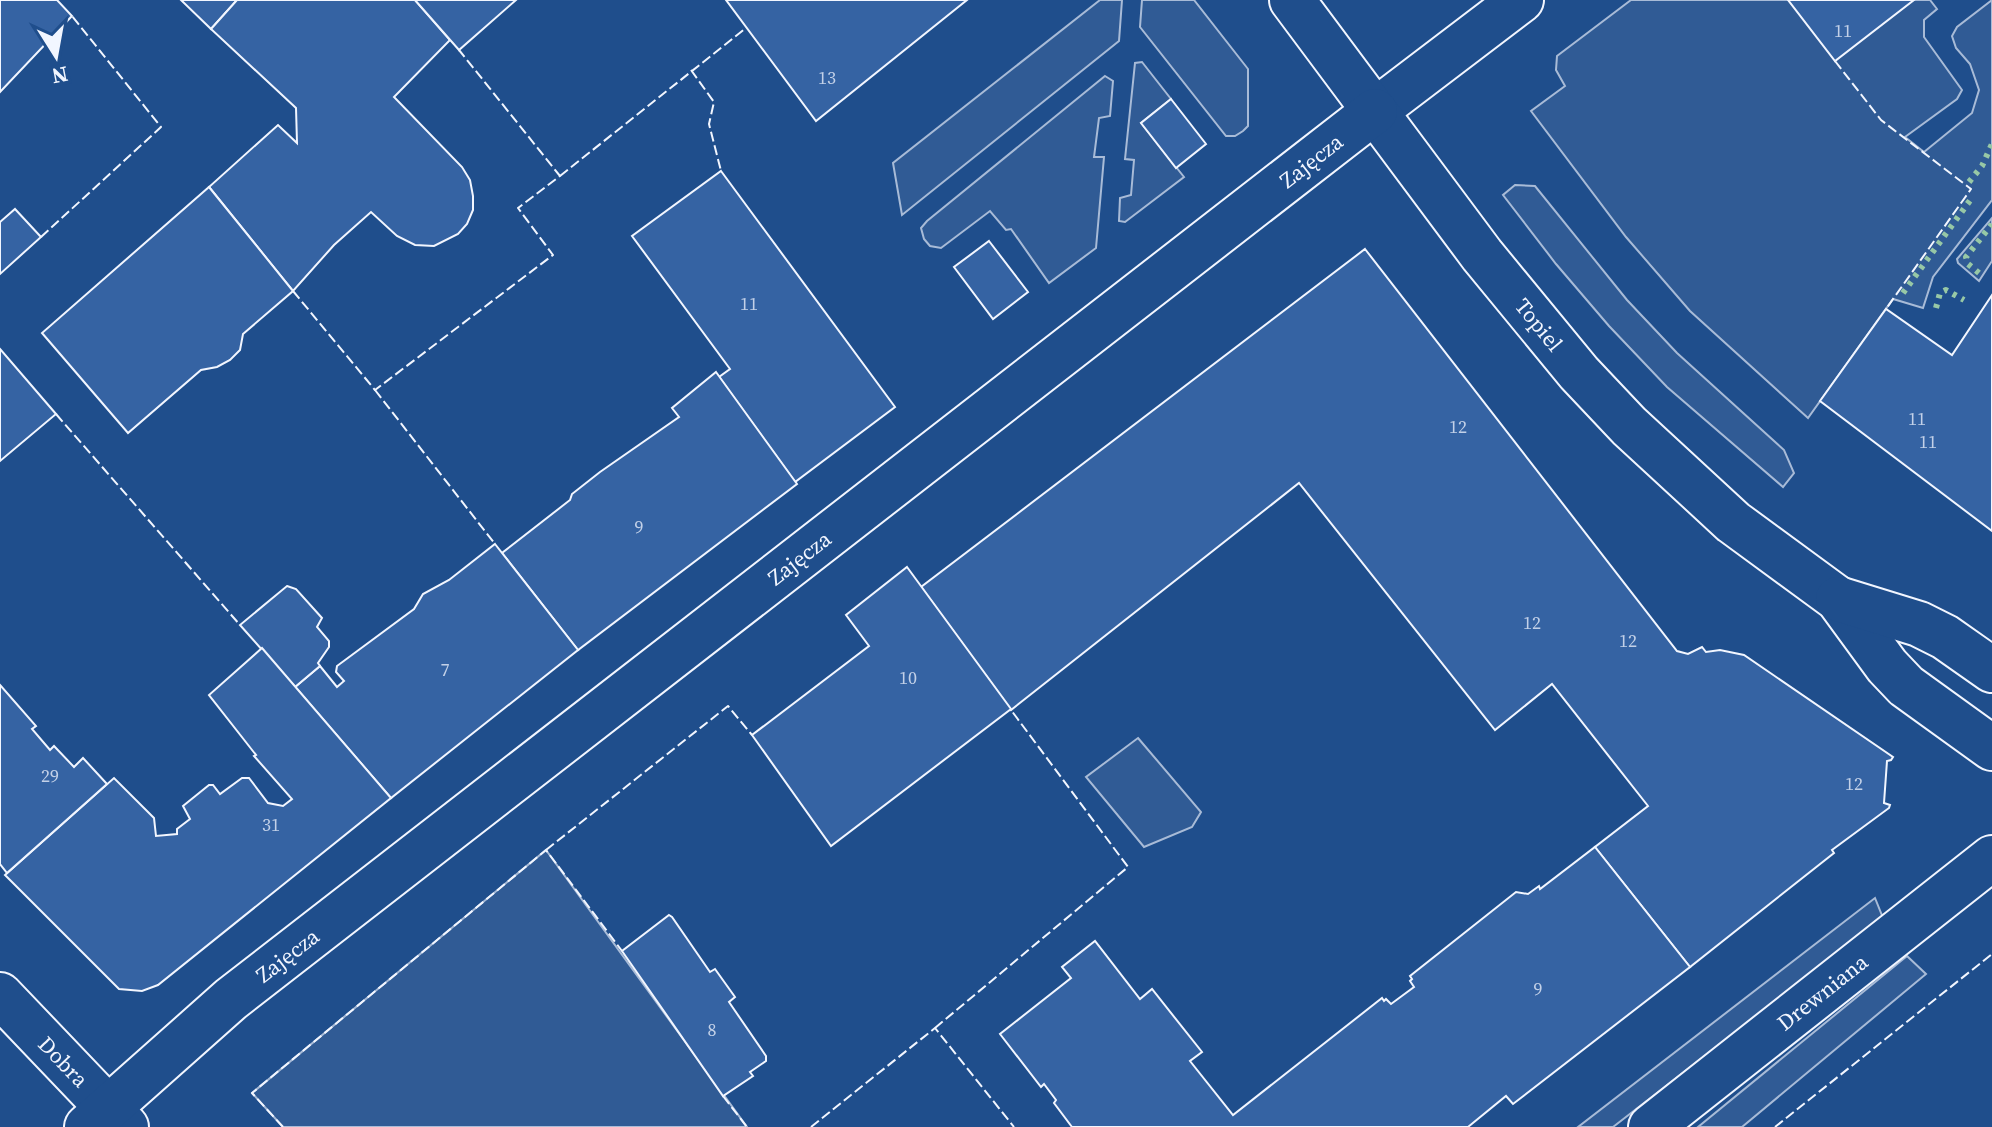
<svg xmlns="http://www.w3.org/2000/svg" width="1992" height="1127" viewBox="0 0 1992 1127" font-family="'Source Serif 4',serif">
	<rect width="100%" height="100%" fill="#1f4e8c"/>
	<g fill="#305b95" stroke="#a8bbd7" stroke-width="2">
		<path d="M 1100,0 L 1122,0 L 1119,41 L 902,215 L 893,163 Z"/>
		<path d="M 1142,0 L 1194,0 L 1248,69 L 1248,126 L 1243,131 L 1235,136 L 1226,136 L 1140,27 Z"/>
		<path d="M 1631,0 L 1930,0 L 1937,9 L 1924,20 L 1924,37 L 1962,90 L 1957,99 L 1905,137 L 1924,152 L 1972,113 L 1979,90 L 1970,64 L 1956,48 L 1952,36 L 1957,27 L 1992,0 L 1992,200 L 1933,277 L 1923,308 L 1893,299 L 1808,418 L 1690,311 L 1626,237 L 1531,111 L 1565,86 L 1556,70 L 1557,56 Z"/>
		<path d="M 1142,62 L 1171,99 L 1141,123 L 1184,177 L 1125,222 L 1119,221 L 1120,198 L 1131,195 L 1134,160 L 1125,159 L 1135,63 Z"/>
		<path d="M 1105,76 L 1113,81 L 1110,116 L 1099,118 L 1094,157 L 1104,157 L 1096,248 L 1049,283 L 1011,229 L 1006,230 L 990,211 L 941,248 L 930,246 L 924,239 L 921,228 L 927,221 Z"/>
		<path d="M 1515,185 L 1535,186 L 1627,300 L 1677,353 L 1784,450 L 1794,473 L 1783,487 L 1667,387 L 1609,326 L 1556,264 L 1503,195 Z"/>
		<path d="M 1992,218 L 1992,261 L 1979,281 L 1958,263 L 1957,259 Z"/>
		<path d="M 1138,738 L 1201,812 L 1192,827 L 1144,847 L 1086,777 Z"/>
		<path d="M 546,850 L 747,1127 L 283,1127 L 252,1093 Z"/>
		<path d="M 1875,898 L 1883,918 L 1613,1127 L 1578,1127 Z"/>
		<path d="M 1907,956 L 1926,974 L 1742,1127 L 1698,1127 Z"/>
	</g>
	<g fill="#3563a3" stroke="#f2f6ff" stroke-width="2">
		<path d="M 0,0 L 57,0 L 72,16 L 0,92 Z"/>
		<path d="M 181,0 L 237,0 L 211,29 Z"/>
		<path d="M 237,0 L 415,0 L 450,40 L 394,97 L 462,167 L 470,180 L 473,196 L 473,210 L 467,224 L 458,234 L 434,246 L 415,245 L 397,236 L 371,212 L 334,245 L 293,291 L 209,187 L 278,125 L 297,143 L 296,108 L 211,29 Z"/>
		<path d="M 415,0 L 516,0 L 459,50 Z"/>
		<path d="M 726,0 L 967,0 L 816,121 Z"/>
		<path d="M 1788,0 L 1914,0 L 1835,61 Z"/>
		<path d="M 1171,99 L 1206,144 L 1176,168 L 1141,123 Z"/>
		<path d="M 721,171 L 895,407 L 795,482 L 719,377 L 730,369 L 632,236 Z"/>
		<path d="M 209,187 L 293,291 L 243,334 L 240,350 L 230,360 L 217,367 L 201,370 L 128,433 L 42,333 Z"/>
		<path d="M 15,209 L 41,237 L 0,274 L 0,222 Z"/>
		<path d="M 989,241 L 1028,292 L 993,319 L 954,267 Z"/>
		<path d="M 1365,249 L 1677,651 L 1688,654 L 1702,647 L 1706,652 L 1720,650 L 1744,655 L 1893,757 L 1891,760 L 1887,761 L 1884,803 L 1890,805 L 1889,808 L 1832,850 L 1834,853 L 1690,967 L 1595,847 L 1648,806 L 1552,684 L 1495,730 L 1299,483 L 1011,710 L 921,587 Z"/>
		<path d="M 1992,295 L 1992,531 L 1820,401 L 1886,309 L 1952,355 Z"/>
		<path d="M 0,349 L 56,414 L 0,461 Z"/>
		<path d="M 716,372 L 797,484 L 578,650 L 502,553 L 570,500 L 572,494 L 600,472 L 679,417 L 672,408 Z"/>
		<path d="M 495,544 L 578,650 L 391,798 L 295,687 L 320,666 L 337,687 L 344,681 L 336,672 L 337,666 L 414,609 L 423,594 L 449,580 Z"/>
		<path d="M 907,567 L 1011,709 L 831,846 L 752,735 L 869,646 L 846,615 Z"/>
		<path d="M 287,586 L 296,589 L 322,618 L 317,627 L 329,641 L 329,647 L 318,663 L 320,666 L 295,687 L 240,625 Z"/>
		<path d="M 262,648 L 391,798 L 158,985 L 142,991 L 119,989 L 5,875 L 114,778 L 154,818 L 156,836 L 177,834 L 177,829 L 190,819 L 183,806 L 209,785 L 213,785 L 220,794 L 242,778 L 249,778 L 268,803 L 283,806 L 292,799 L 254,756 L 256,755 L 209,695 Z"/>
		<path d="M 0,685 L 36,726 L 32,729 L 50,750 L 54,746 L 74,767 L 83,758 L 107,784 L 7,873 L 0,864 Z"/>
		<path d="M 1595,847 L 1690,967 L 1513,1104 L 1506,1096 L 1468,1127 L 1072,1127 L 1054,1103 L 1056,1100 L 1044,1084 L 1041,1087 L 1000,1034 L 1071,978 L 1062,967 L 1095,941 L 1140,999 L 1152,989 L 1202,1052 L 1190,1061 L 1233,1115 L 1382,998 L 1384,1001 L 1386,999 L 1391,1004 L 1414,987 L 1410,981 L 1412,979 L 1410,976 L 1516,892 L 1528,894 L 1539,886 L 1540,889 Z"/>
		<path d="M 669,915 L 672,917 L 710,972 L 715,969 L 735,997 L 729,1002 L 766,1056 L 766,1061 L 750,1072 L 753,1076 L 723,1096 L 622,951 Z"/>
	</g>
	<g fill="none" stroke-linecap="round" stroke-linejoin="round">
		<defs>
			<g id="street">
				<path d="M 1375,111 L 1521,0"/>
				<path id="s1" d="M 1651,1127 L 1992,858"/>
			</g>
			<g id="secondary">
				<path id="s2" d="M 1292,0 L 1482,255 L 1579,373 L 1629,426 L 1733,522 L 1838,599 L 1887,666 L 1906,686 L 1992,748"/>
				<path d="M 1838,599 L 1919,624 L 1945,637 L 1992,670"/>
				<path id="s3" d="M 0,995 L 126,1127"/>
				<path id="s4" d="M 87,1127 L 231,999 L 1375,111"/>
			</g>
		</defs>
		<use href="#street" stroke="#f2f6ff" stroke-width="48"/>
		<use href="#secondary" stroke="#f2f6ff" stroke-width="48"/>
		<use href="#street" stroke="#1f4e8c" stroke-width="44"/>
		<use href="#secondary" stroke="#1f4e8c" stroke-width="44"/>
		<g stroke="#97c8a6" stroke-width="6" stroke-dasharray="4 6" stroke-linecap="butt">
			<path d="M 1969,182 L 1982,166 L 1992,144"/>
			<path d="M 1979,273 L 1968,264 L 1966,257 L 1992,224"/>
			<path d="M 1903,293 L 1971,199"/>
			<path d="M 1936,308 L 1940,293 L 1946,290 L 1964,300"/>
		</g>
		<g stroke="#f2f6ff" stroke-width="2" stroke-dasharray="10 4" stroke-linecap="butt">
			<path d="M 1835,61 L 1881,120 L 1971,189 L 1886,309"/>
			<path d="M 691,70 L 714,102 L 709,124 L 721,171"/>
			<path d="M 560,176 L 746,28"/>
			<path d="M 41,237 L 161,127 L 72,16"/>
			<path d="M 293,291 L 375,390 L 553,255 L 518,208 L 560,176 L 459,50"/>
			<path d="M 375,390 L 495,544"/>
			<path d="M 56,414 L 240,625"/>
			<path d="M 546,850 L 728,706 L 752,735"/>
			<path d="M 935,1028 L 1128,867 L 1011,710"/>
			<path d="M 723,1096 L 747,1127"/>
			<path d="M 283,1127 L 252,1093 L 546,850 L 622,951"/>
			<path d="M 811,1127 L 935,1028 L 1014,1127"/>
			<path d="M 1775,1127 L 1992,954"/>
		</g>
	</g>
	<g text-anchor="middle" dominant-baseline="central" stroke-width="6" stroke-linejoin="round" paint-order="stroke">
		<g font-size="18" fill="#c3d1e8">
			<text x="1843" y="30">11</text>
			<text x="827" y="77">13</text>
			<text x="749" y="303">11</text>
			<text x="1917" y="418">11</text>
			<text x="1458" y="426">12</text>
			<text x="1928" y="441">11</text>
			<text x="639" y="526">9</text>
			<text x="1532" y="622">12</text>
			<text x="1628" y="640">12</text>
			<text x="445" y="669">7</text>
			<text x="908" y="677">10</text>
			<text x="50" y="775">29</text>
			<text x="1854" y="783">12</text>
			<text x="271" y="824">31</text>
			<text x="1538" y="988">9</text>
			<text x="712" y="1029">8</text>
		</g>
		<g font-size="22" fill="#f2f6ff" stroke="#1f4e8c">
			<text stroke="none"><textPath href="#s4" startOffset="1560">Zajęcza</textPath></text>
			<text stroke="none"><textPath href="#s2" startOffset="408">Topiel</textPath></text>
			<text stroke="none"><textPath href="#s4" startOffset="912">Zajęcza</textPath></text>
			<text stroke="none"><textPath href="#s4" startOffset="264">Zajęcza</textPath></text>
			<text stroke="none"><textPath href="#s1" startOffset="218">Drewniana</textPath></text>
			<text stroke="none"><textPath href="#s3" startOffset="92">Dobra</textPath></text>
		</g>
	</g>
	<g transform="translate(56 56) rotate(169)" stroke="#1f4e8c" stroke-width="6" paint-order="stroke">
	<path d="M0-6L14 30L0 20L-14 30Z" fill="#f2f6ff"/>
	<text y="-12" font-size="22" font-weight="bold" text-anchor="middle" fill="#f2f6ff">N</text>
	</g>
</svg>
